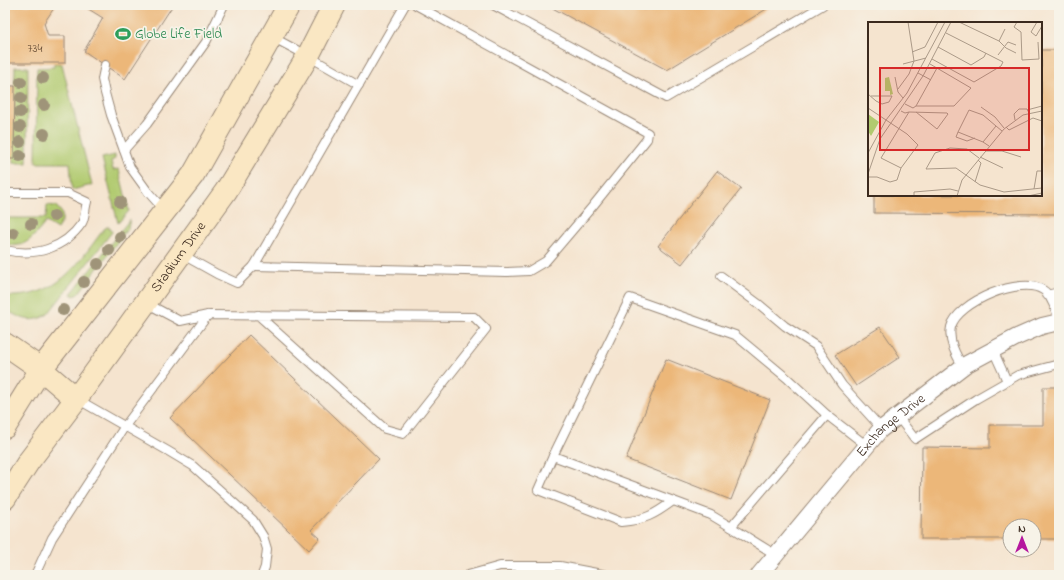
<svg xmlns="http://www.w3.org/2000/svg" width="1064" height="580" viewBox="0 0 1064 580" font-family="'Indie Flower',sans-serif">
	<rect width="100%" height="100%" fill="#f7f3e8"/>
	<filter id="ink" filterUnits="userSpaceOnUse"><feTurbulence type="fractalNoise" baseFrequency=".025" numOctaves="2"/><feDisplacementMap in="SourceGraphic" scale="8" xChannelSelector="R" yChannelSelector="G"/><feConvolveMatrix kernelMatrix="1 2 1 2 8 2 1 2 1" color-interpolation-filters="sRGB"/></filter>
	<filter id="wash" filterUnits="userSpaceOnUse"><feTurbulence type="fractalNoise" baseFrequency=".012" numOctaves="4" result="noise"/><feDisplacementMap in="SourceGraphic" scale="16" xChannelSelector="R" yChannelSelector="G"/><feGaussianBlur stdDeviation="0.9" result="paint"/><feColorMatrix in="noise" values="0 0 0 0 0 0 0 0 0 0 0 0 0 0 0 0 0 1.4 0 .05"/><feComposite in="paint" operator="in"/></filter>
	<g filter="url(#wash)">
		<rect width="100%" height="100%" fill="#f5e4cf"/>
		<g fill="#b1ca6f" stroke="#767a46">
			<path d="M 54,63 L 62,64 L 92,185 L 72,190 L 70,163 L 36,163 L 37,68 L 54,67 Z"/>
			<path d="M 15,67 L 28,67 L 27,163 L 13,163 Z"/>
			<path d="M 115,155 L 115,159 L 111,161 L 113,170 L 118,169 L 119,170 L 129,211 L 118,223 L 102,158 Z"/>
			<path d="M 47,205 L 56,206 L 62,213 L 62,221 L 57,229 L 46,222 C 36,234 24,252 5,243 L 5,218 L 46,218 Z"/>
			<path d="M 130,219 L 128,228 L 78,294 L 74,296 L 71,294 Z"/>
			<path d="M 107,227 L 110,227 L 112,232 L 48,314 C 32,325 19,318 5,309 L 5,296 C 58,298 75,267 104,229 Z"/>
		</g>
		<g id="blocks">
			<g fill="#ecb779">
				<path d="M 5,5 L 56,5 L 44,23 L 48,36 L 65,36 L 65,63 L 9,63 L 9,86 L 15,86 L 14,159 L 5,159 Z"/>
				<path d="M 82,5 L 173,5 L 125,79 L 84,51 L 103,18 Z"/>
				<path d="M 547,5 L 635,5 L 644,10 L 651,5 L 773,5 L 667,70 Z"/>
				<path d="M 1041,50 L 1059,50 L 1059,214 L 874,213 L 874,195 L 1041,195 Z"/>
				<path d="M 717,171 L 741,189 L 682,264 L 658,246 Z"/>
				<path d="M 880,327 L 900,357 L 856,386 L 835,355 Z"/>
				<path d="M 249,335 L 379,459 L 311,530 L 320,538 L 309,550 L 170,418 Z"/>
				<path d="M 666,359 L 770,400 L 731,500 L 626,459 Z"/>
				<path d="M 1043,387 L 1059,387 L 1059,539 L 1034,539 L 1034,526 L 1010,526 L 1010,539 L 921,539 L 922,447 L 990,448 L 990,425 L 1043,425 Z"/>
			</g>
		</g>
	</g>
	<g filter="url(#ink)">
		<use href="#blocks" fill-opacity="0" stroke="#988776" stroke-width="1"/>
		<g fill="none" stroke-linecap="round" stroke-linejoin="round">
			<defs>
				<g id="lane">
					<path d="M 493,5 L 666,98 L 823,5"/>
					<path d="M 272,37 L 308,56 L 359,85"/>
					<path d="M 105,65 L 102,79 L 105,93 L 111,115 L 130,167 L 148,192 L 164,210"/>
					<path d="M 124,150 L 147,124 L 206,42 L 224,5"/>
					<path d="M 5,193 L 68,193 L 87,202 C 85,208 85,218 82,223 C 64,249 35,257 5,250"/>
					<path d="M 181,254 L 217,274 L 237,283 L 254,266 L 405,5"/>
					<path d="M 254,266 L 507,272 L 529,271 L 546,261 L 592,207 L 647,139 L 648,133 L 416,5"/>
					<path d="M 721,276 L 760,305 L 785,326 L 816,346 L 842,385 L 882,429"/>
					<path d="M 1047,295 L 1059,292"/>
					<path d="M 146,303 L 180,321 L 208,315 L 474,317 L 486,329 L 403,434 L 385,429 L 258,315"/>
					<path d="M 993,350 L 1007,381"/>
					<path d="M 963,367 C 956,355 948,341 951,327 C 957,302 1022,275 1043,290 C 1052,295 1055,310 1059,319"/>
					<path d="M 77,399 L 168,451 L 193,466 L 253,520 L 263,536 L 267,549 L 265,567 L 262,575"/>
					<path d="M 898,417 L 915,439 L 976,399 L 1018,375 L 1059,364"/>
					<path d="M 553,456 L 538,490 L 621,522 C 645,520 654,515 673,501"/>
					<path d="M 731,527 L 711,515 L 553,456 L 630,298 L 735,335 L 788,379 L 827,415"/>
					<path d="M 776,555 L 731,527 L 827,415 L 867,446"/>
					<path d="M 35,575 L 52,538 L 125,426 L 208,315"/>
					<path d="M 468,575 L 500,566 L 560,566 L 607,575"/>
				</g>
				<g id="street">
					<path id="s1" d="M 759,575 L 880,430 L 965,365 L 1017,337 L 1042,326 L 1059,322"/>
				</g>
				<g id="secondary">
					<path d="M 5,344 L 41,369 L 76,399"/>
					<path d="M 5,427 L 41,369 L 193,175 L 289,5"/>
					<path id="s2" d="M 5,498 L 29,461 L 76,399 L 226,191 L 308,56 L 334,5"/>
				</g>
			</defs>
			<use href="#lane" stroke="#988776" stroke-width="10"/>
			<use href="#street" stroke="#988776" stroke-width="18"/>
			<use href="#secondary" stroke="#988776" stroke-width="24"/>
			<use href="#lane" stroke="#fff" stroke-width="8"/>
			<use href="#street" stroke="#fff" stroke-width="16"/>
			<use href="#secondary" stroke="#fae7c3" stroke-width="22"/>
		</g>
		<g fill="#9f9479">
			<circle cx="43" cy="78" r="6"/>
			<circle cx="21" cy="82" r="6"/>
			<circle cx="21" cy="98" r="6"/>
			<circle cx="44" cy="105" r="6"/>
			<circle cx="20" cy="112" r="6"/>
			<circle cx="20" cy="127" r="6"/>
			<circle cx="44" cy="134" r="6"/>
			<circle cx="20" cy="142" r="6"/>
			<circle cx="20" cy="156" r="6"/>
			<circle cx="120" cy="202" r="6"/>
			<circle cx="54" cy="216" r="6"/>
			<circle cx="31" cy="224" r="6"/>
			<circle cx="13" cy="233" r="6"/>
			<circle cx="120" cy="237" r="6"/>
			<circle cx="109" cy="250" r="6"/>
			<circle cx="98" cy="264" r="6"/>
			<circle cx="84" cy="282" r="6"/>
			<circle cx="63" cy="310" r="6"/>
		</g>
	</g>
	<defs>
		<symbol id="stadium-bare" viewBox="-9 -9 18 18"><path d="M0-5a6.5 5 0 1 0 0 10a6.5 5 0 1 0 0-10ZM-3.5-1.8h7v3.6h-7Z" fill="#2e9e5b" stroke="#f7f3e8" stroke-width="2.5" paint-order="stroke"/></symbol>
	</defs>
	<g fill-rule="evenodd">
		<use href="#stadium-bare" x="112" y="23" width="22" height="22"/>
	</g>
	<g text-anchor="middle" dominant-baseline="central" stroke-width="3.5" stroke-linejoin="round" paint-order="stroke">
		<g font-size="12" fill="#674d35">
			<text x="35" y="49">734</text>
		</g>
		<g font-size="14" fill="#27864d" stroke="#f7f3e8" text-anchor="start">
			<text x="135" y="34">Globe Life Field</text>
		</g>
		<g font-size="14" fill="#3b2a1e" stroke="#f7f3e8">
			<text stroke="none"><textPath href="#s2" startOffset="297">Stadium Drive</textPath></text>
			<text stroke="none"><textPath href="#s1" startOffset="200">Exchange Drive</textPath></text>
		</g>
	</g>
	<g transform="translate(868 22)">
		<rect width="174" height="174" fill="#f5e4cf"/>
		<path d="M 21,55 L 25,72 L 22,73 L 22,69 L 17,69 L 17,56 ZM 0,92 L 11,100 L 3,114 L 0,109 Z" fill="#b1ca6f"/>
		<path fill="none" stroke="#ab9a88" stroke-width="1" d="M 91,0 L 131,19 L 138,26 L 148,31M 149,0 L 146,5 L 153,10 L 154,38 L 171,37 L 170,20M 169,0 L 163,10 L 168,14 L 174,4M 131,19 L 137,7M 70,25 L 103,43 L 116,35 L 118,31M 44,30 L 57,25 L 70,0M 130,33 L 140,20 L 148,23M 64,37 L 106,60 L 133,44 L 135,40 L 78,11M 35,42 L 58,36M 50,51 L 63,58M 27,55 L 30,70 L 35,76M 30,67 L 41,52 L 46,39 L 40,0M 0,72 L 8,79 L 14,82 L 21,80 L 24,74 L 3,74M 37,82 L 45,86 L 48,84 L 69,46M 48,84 L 86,84 L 103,66 L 62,42M 113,85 L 127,95 L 136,106M 0,86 L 39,112 L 50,123 L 33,146 L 29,158 L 22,160 L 9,155 L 0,155M 159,88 L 174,84M 33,89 L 37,91 L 41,90 L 79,91 L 80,92 L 69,107 L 48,90M 147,98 L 146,92 L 151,87 L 159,87 L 161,91M 138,105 L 141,108 L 165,96 L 174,99M 90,110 L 88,115 L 99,119 L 107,116M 115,120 L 90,110 L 101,88 L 115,93 L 128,104M 121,124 L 115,120 L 128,104 L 134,109M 117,129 L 134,129 L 153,135M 0,131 L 18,98 L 39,71 L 77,0M 112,135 L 135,146M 111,136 L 99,127 L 82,126 L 67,131 L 58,147 L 88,146 L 112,163 L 136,170 L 174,166M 33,146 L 13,136 L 41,90M 0,152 L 12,117 L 55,54 L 83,0M 107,160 L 113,141 L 110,138M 166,167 L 169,149 L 174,149M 46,174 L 46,170 L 82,167 L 90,169M 89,174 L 94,158 L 136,107 L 155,93 L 174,89M 160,174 L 174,171"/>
		<path fill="#d62828" fill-opacity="0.15" stroke="#d62828" stroke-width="2" d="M 12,46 L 161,46 L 161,128 L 12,128 Z"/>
		<rect width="174" height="174" fill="none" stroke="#3b2a1e" stroke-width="2"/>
	</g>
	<rect width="1064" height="580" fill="none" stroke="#f7f3e8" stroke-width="20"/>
	<g transform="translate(1022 538)"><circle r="19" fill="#f7f3e8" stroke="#aca397"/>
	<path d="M0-3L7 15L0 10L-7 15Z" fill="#b5179e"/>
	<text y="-6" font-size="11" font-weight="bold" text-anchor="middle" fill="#3b2a1e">N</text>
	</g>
</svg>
